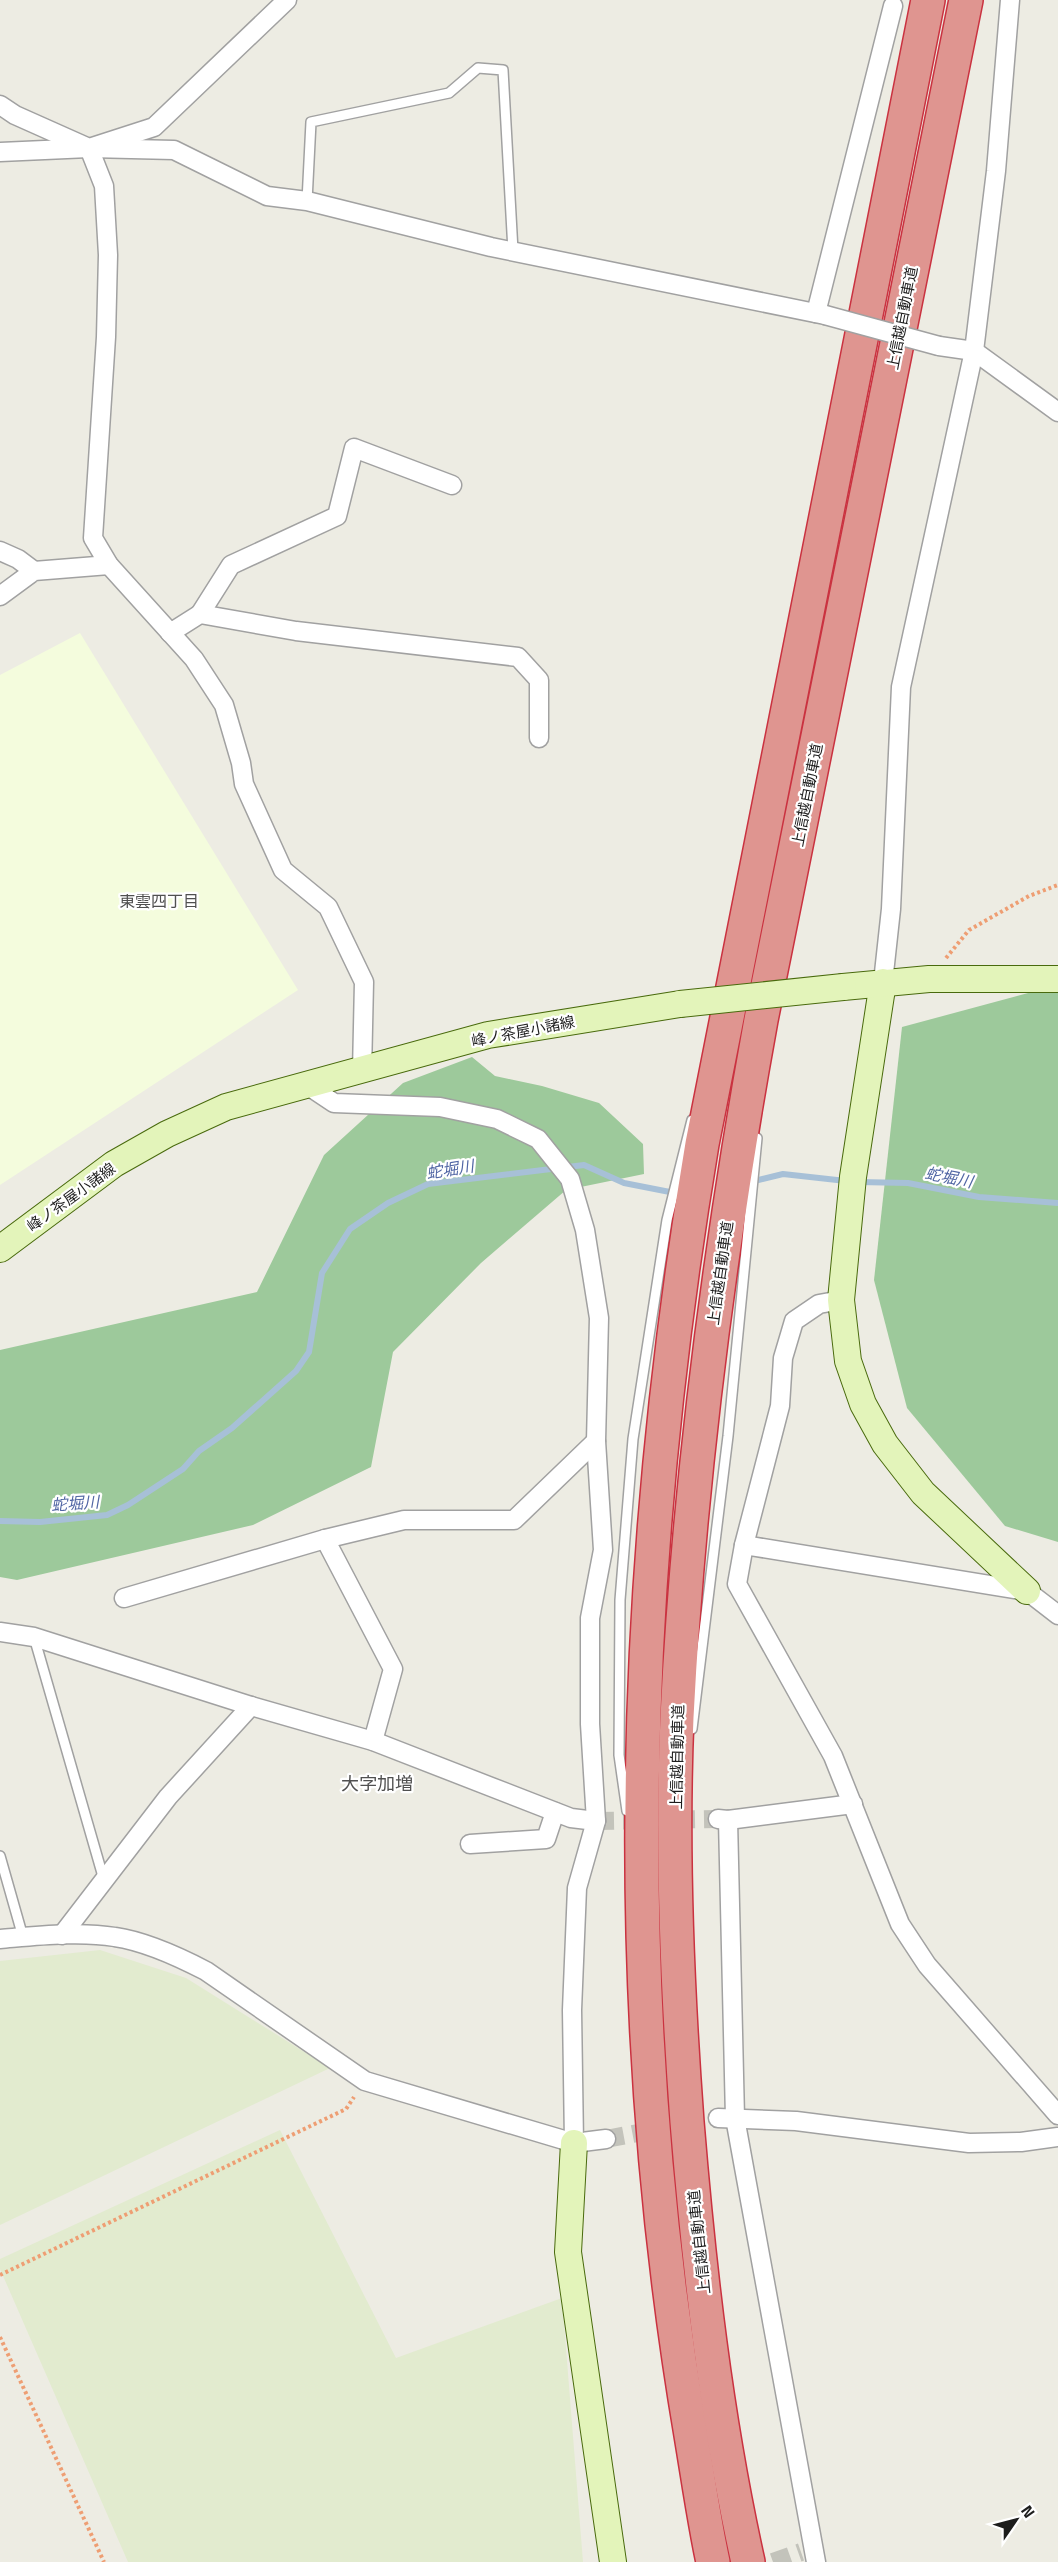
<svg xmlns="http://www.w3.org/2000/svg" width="1058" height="2562" viewBox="0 0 1058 2562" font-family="'Titillium Web','Noto Sans JP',sans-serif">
	<rect width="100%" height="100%" fill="#edece3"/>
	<path fill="#f4fcdd" d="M 80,633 L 298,990 L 0,1185 L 0,675 Z"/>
	<g fill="#e2ebcf">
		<path d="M 100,1950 L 186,1978 L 330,2068 L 0,2225 L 0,1961 Z"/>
		<path d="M 280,2130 L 396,2358 L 562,2298 L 583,2562 L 128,2562 L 0,2269 L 0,2259 Z"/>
	</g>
	<g fill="#9dc99b">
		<path d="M 1058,985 L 1058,1542 L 1005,1526 L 907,1408 L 874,1280 L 902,1027 Z"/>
		<path d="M 472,1057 L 495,1076 L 542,1086 L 599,1103 L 643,1144 L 644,1174 L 566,1190 L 481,1263 L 393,1352 L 371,1467 L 253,1525 L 17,1580 L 0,1577 L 0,1350 L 257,1292 L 324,1155 L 403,1083 Z"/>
	</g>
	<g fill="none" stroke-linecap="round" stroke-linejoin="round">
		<g stroke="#a7c0d7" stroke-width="6">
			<path d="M 750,1182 L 783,1174 L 846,1181"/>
			<path d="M 859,1182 L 908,1183 L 979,1197 L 1058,1203"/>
			<path d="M 0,1521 L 40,1522 L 107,1515 L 128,1505 L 183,1469 L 199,1451 L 232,1428 L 296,1371 L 309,1352 L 322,1273 L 350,1229 L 388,1203 L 428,1184 L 584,1165 L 624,1183 L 675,1193"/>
		</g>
		<g stroke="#c3c3bb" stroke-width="18" stroke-dasharray="18 9" stroke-linecap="butt">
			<path d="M 596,1821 L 717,1819"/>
			<path d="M 606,2139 L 718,2118"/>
			<path d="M 773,2562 L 801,2552"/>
		</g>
		<defs>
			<g id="lane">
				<path d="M 307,201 L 311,122 L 449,93 L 478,68 L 503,70 L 513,251"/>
				<path d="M 34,1637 L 104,1880"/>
				<path d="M 692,1729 L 728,1436 L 757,1138"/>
				<path d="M 627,1811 L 619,1755 L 620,1600 L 633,1439 L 667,1220 L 692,1120"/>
				<path d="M 0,1856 L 23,1937"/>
			</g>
			<g id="street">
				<path d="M 0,105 L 15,115 L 89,148 L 154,127 L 287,0"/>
				<path d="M 89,148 L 104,186 L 108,255 L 106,337 L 93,538 L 109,565 L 194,659 L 224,705 L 241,763 L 244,784 L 283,870 L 328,907 L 364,982 L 362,1072"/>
				<path d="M 0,152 L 89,148 L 174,150 L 267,196 L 307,201 L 491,247 L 825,315"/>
				<path d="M 816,313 L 893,6"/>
				<path d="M 939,346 L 974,351 L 1058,412"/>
				<path d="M 0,551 L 18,559 L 34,571"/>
				<path d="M 0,596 L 34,571 L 109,565"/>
				<path d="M 200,614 L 231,565 L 337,516 L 354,448 L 452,485"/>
				<path d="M 170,633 L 200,614 L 296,631 L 518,657 L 539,680 L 539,738"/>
				<path d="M 883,982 L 891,909 L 901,687 L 974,351 L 996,171 L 1010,0"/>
				<path d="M 307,1085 L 334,1103 L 440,1107 L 497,1119 L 538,1139 L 570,1179 L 585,1230 L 599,1318 L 596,1441 L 603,1550 L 590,1618 L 590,1724 L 596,1821 L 577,1888 L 572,2010 L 574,2143"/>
				<path d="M 841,1300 L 819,1304 L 794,1321 L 783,1358 L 780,1406 L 744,1545 L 737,1584 L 833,1756 L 900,1924 L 927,1965 L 1058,2115"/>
				<path d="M 744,1545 L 1027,1591 L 1058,1615"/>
				<path d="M 124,1598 L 325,1539"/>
				<path d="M 0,1632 L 34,1637 L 251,1706 L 373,1741 L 571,1818 L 596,1821"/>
				<path d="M 373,1741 L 393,1669 L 325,1539 L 404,1520 L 514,1520 L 596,1441"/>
				<path d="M 718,1819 L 728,1820 L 853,1804"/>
				<path d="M 728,1820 L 735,2118 L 816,2562"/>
				<path d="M 470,1844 L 546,1839 L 555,1812"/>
				<path d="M 62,1935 L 168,1797 L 251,1706"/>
				<path d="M 0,1939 C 36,1936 79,1931 115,1937 C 143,1941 181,1958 206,1971 L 365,2081 L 574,2143 L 606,2139"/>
				<path d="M 718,2118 L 796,2121 L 969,2143 L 1021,2142 L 1058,2137"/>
			</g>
			<g id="secondary">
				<path d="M 883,982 L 853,1177 L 841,1300 L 848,1361 L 863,1404 L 885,1444 L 923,1493 L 1027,1591"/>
				<path d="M 843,987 L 929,979 L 1058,979"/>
				<path d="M 0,1249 L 114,1164 L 167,1134 L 226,1107 L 488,1035 L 680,1004"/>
				<path d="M 574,2143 L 568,2252 L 613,2562"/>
			</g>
			<g id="highway">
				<path d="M 713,2562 C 704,2520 698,2477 691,2435 C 618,2005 630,1572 702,1144 L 928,0"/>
				<path d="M 748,2562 C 716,2418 699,2269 687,2122 C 677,1987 671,1852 677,1717 C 689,1483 719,1250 761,1020 L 966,0"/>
			</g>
		</defs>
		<use href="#lane" stroke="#a1a1a1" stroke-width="12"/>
		<use href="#street" stroke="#a1a1a1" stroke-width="21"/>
		<use href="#secondary" stroke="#496a0d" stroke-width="28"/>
		<use href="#highway" stroke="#ca3240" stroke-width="36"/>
		<g stroke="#ee9e73" stroke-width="4" stroke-dasharray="3 3" stroke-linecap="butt">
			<path d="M 946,958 L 969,930 L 1029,896 L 1058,885"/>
			<path d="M 0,2275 L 346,2109 L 354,2097"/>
			<path d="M 0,2337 L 104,2562"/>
		</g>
		<use href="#lane" stroke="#fff" stroke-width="9"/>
		<use href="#street" stroke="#fff" stroke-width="18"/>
		<use href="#secondary" stroke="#e3f4ba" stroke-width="26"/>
		<use href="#highway" stroke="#df9590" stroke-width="33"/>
		<defs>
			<path id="street-bridge" d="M 825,315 L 939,346"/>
			<path id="secondary-bridge" d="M 680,1004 L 843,987"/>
		</defs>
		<use href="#street-bridge" stroke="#a1a1a1" stroke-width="21" stroke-linecap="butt"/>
		<use href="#secondary-bridge" stroke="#496a0d" stroke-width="28" stroke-linecap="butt"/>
		<use href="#street-bridge" stroke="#fff" stroke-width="18"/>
		<use href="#secondary-bridge" stroke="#e3f4ba" stroke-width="26"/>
	</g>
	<g text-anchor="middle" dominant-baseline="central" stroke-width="4.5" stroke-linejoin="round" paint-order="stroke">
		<g font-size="15" fill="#1d1d1d" stroke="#fff">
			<text transform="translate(902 318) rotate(-79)">上信越自動車道</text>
			<text transform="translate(807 795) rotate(-79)">上信越自動車道</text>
			<text transform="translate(523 1031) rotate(-11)">峰ノ茶屋小諸線</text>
			<text transform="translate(71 1197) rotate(-36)">峰ノ茶屋小諸線</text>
			<text transform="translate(720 1273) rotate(-82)">上信越自動車道</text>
			<text transform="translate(677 1757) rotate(-89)">上信越自動車道</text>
			<text transform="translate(699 2242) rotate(-96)">上信越自動車道</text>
		</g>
		<g font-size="16" fill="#505050" stroke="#fff">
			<text x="159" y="901">東雲四丁目</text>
		</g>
		<g font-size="16" font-style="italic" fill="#5166a4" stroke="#fff">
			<text transform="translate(450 1169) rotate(-9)">蛇堀川</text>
			<text transform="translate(949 1177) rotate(11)">蛇堀川</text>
			<text transform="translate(75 1503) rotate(-4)">蛇堀川</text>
		</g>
		<g font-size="18" fill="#505050" stroke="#fff">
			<text x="377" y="1783">大字加増</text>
		</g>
	</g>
	<g transform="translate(1016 2520) rotate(55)" stroke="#ffffff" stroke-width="4.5" paint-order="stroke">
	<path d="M0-4.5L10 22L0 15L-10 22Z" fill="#1d1d1d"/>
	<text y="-9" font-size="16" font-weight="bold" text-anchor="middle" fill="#1d1d1d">N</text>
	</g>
</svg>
